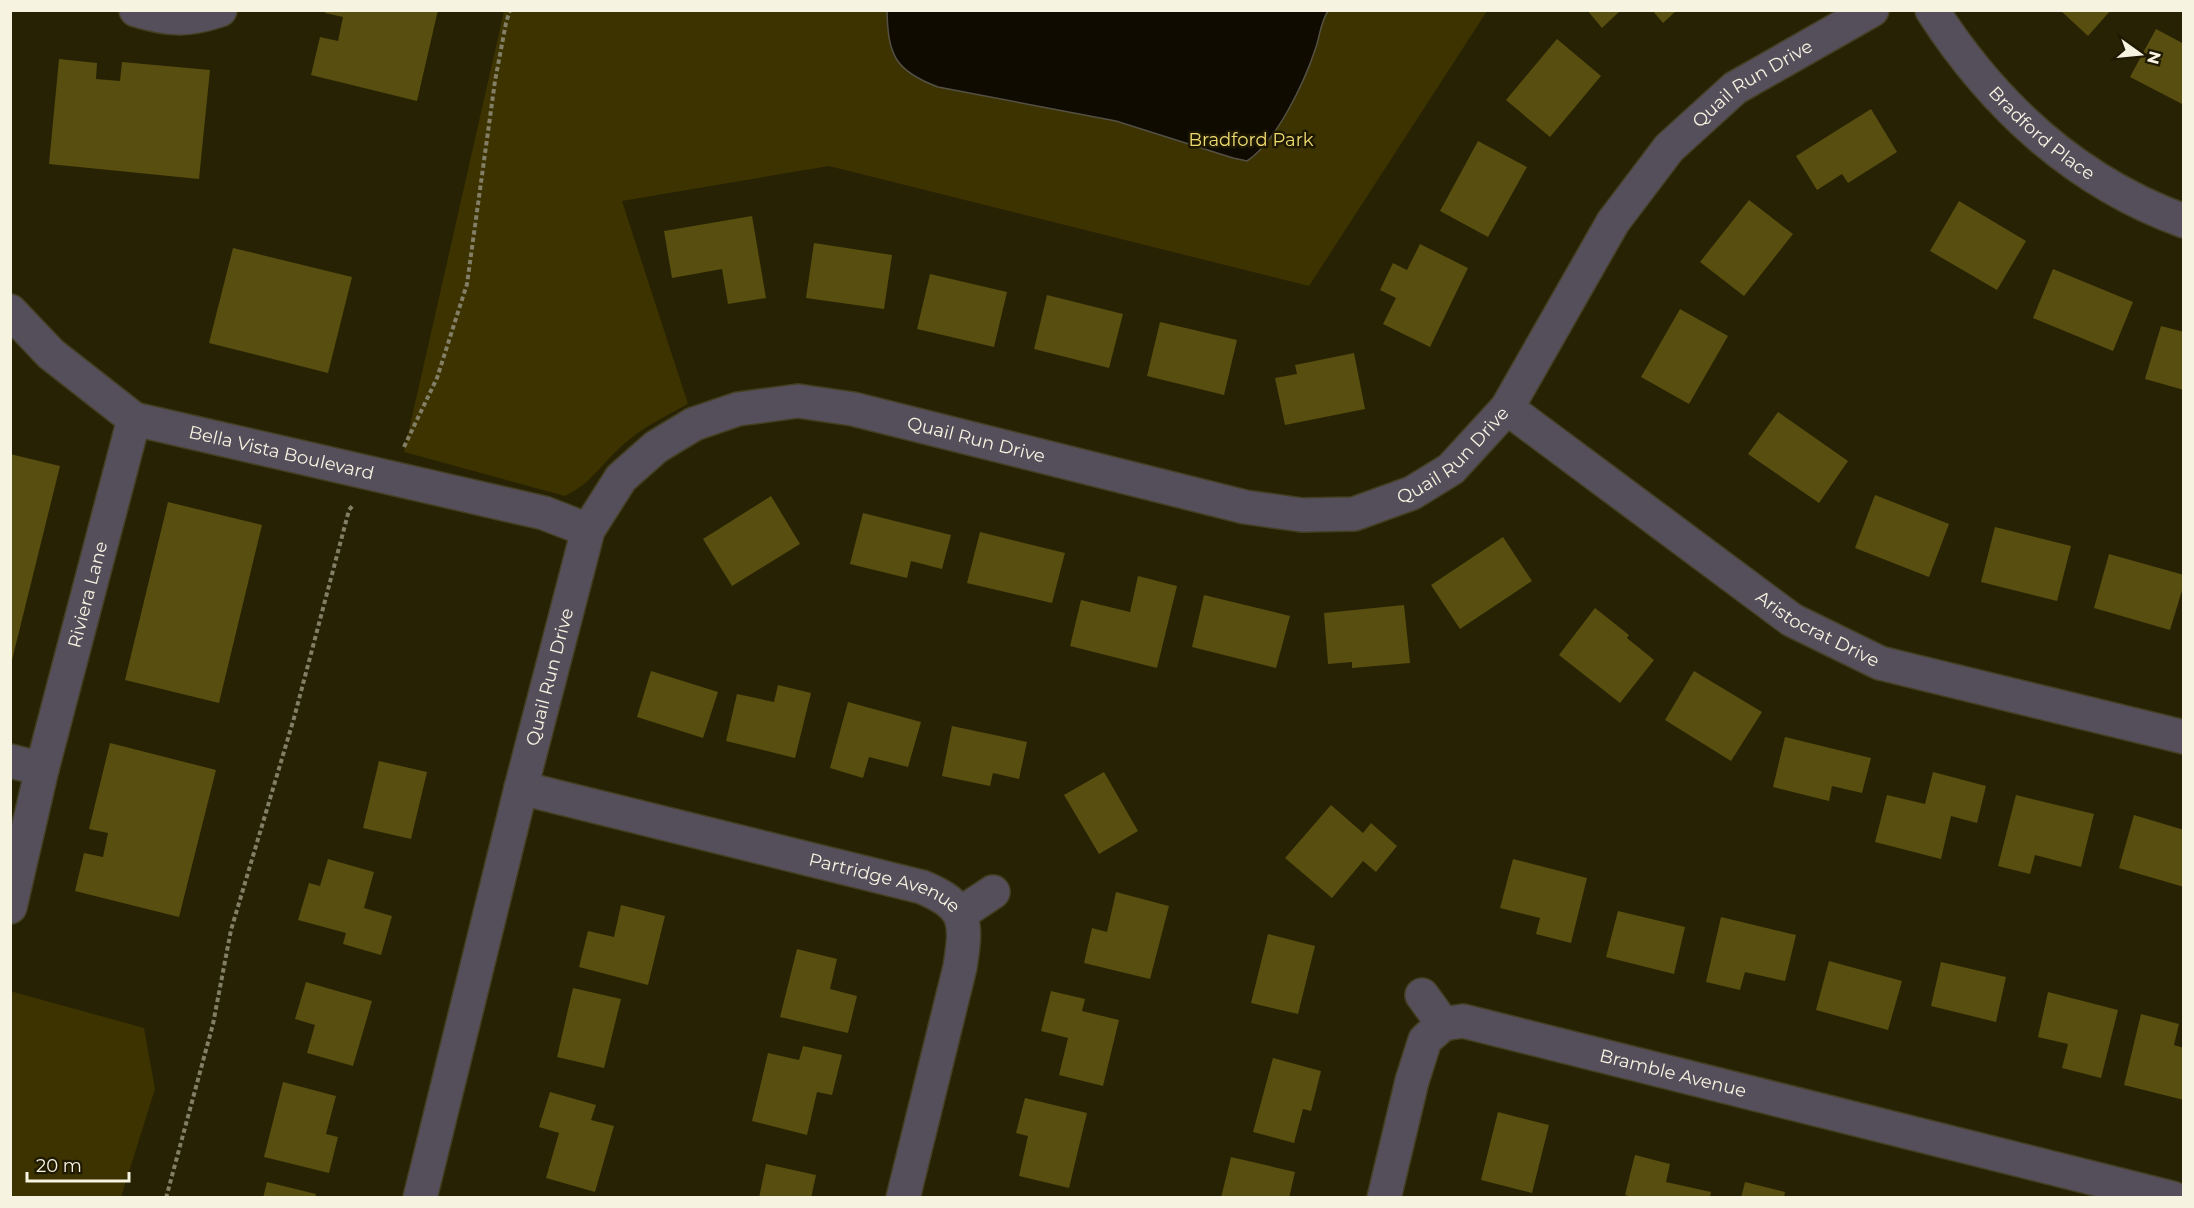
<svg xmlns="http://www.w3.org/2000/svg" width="2194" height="1208" viewBox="0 0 2194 1208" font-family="Montserrat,sans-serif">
	<rect width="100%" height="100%" fill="#272203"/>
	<g fill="#3c3300">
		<path d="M 504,11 L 1487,11 L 1309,286 L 829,166 L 622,201 L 688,404 C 666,416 643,427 624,444 C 604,461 590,485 565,496 L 404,452 Z"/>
		<path d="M 10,991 L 144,1028 L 155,1089 L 121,1197 L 11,1197 Z"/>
	</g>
	<path fill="#0f0b00" stroke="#545144" stroke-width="1.5" d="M 887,11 L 887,10 L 1328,11 C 1320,23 1320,37 1315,50 C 1304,83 1276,142 1247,161 L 1233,158 L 1116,121 L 938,87 C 895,71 888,55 887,11 Z"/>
	<g fill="#584e0f">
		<path d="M 326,10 L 438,10 L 417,101 L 311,75 L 320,37 L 338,41 L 343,17 L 325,13 Z"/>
		<path d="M 1587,10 L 1621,10 L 1602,28 Z"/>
		<path d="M 1652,10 L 1677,10 L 1663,23 Z"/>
		<path d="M 2060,10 L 2111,10 L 2088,36 Z"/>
		<path d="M 2156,29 L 2184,44 L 2184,105 L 2130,77 Z"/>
		<path d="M 1557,39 L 1601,76 L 1550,137 L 1506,100 Z"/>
		<path d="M 59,59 L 97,63 L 96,79 L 120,81 L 122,62 L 210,70 L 199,179 L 49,164 Z"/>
		<path d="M 1871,109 L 1897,152 L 1848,183 L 1842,174 L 1817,190 L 1796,156 Z"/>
		<path d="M 1478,141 L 1527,167 L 1488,237 L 1440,211 Z"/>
		<path d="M 1749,200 L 1793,234 L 1744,296 L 1700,262 Z"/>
		<path d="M 1959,201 L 2026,241 L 1997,290 L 1930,251 Z"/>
		<path d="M 752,216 L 766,298 L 728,304 L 722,269 L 672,278 L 664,231 Z"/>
		<path d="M 814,243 L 892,255 L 884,309 L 806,298 Z"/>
		<path d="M 1420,244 L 1468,268 L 1430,347 L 1383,324 L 1396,298 L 1380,290 L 1393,263 L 1407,270 Z"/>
		<path d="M 233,248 L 352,277 L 328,373 L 209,343 Z"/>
		<path d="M 2053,269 L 2133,302 L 2113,351 L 2033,318 Z"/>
		<path d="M 930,274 L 1007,292 L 994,347 L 917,329 Z"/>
		<path d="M 1047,295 L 1123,314 L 1109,368 L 1034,349 Z"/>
		<path d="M 1680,309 L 1728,336 L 1689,404 L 1641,377 Z"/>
		<path d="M 1160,322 L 1237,340 L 1224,395 L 1147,376 Z"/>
		<path d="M 2161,326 L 2184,332 L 2184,390 L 2145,379 Z"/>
		<path d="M 1354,353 L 1365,409 L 1285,425 L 1275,378 L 1297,374 L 1295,365 Z"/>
		<path d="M 1778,412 L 1848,461 L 1819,503 L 1748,454 Z"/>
		<path d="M 10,454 L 60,466 L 11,664 L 10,664 Z"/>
		<path d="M 1875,495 L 1949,524 L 1929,577 L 1855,548 Z"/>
		<path d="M 771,496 L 800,544 L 732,586 L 703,539 Z"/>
		<path d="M 168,502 L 262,525 L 219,703 L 125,680 Z"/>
		<path d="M 863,513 L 951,535 L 942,569 L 911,561 L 907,578 L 850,564 Z"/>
		<path d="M 1995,527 L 2071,546 L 2057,601 L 1981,582 Z"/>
		<path d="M 980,532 L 1065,553 L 1052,603 L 967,583 Z"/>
		<path d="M 1503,537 L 1532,581 L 1460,629 L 1431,585 Z"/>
		<path d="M 2109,554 L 2184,575 L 2184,584 L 2170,630 L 2094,608 Z"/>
		<path d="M 1138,576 L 1177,586 L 1157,668 L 1070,646 L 1081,600 L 1130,612 Z"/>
		<path d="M 1204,595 L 1290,616 L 1276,668 L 1192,647 Z"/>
		<path d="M 1404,605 L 1410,663 L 1352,668 L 1352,662 L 1328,664 L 1324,613 Z"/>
		<path d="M 1595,608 L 1629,635 L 1627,638 L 1654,660 L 1620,703 L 1559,655 Z"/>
		<path d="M 651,671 L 718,692 L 703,738 L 637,717 Z"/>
		<path d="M 1694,671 L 1762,712 L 1731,761 L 1665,720 Z"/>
		<path d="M 778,685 L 811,693 L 795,758 L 726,741 L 737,694 L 774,702 Z"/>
		<path d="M 848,702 L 921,722 L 908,767 L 869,757 L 863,778 L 830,768 Z"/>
		<path d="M 952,726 L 1027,742 L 1019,779 L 993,773 L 990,786 L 942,776 Z"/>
		<path d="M 1785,737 L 1871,758 L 1862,793 L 1832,786 L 1829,801 L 1773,787 Z"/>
		<path d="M 110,743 L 216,770 L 179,917 L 75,891 L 84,853 L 103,857 L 108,833 L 89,829 Z"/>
		<path d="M 379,761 L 427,772 L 411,839 L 363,828 Z"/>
		<path d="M 1104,772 L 1138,831 L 1099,854 L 1064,795 Z"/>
		<path d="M 1933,772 L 1986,786 L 1977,823 L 1951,816 L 1941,859 L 1875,842 L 1887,795 L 1925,804 Z"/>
		<path d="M 2016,795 L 2094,814 L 2081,867 L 2035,855 L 2030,874 L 1998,866 Z"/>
		<path d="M 1331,805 L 1363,833 L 1371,823 L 1397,846 L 1376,872 L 1363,861 L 1332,898 L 1285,858 Z"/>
		<path d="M 2134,815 L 2184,830 L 2184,887 L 2119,868 Z"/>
		<path d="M 328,859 L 374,872 L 364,908 L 392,916 L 381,955 L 343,944 L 346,933 L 298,920 L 309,883 L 320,886 Z"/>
		<path d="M 1513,859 L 1587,878 L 1571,943 L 1536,934 L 1540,918 L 1500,908 Z"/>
		<path d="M 1116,892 L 1169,906 L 1150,979 L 1084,963 L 1092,928 L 1107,932 Z"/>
		<path d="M 621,905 L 665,916 L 648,985 L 579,967 L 588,931 L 614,937 Z"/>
		<path d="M 1618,911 L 1685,927 L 1674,974 L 1606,957 Z"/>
		<path d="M 1721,917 L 1796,935 L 1785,981 L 1745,972 L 1740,990 L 1706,982 Z"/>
		<path d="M 1268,934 L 1315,946 L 1298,1014 L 1251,1003 Z"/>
		<path d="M 797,949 L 837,959 L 830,989 L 857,996 L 848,1033 L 780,1017 Z"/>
		<path d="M 1829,961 L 1902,981 L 1888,1030 L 1816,1010 Z"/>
		<path d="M 1941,962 L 2006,977 L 1996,1022 L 1931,1006 Z"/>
		<path d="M 306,982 L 372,1001 L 353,1066 L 307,1053 L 315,1025 L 295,1019 Z"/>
		<path d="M 573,988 L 621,999 L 604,1068 L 557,1057 Z"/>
		<path d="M 1051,991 L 1085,999 L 1082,1011 L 1119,1020 L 1103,1086 L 1059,1075 L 1068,1038 L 1041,1031 Z"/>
		<path d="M 2048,992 L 2118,1010 L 2101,1078 L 2062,1068 L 2068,1044 L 2038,1037 Z"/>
		<path d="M 2141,1014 L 2179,1024 L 2174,1045 L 2184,1048 L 2184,1100 L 2124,1085 Z"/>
		<path d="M 803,1046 L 842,1055 L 832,1095 L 817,1092 L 807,1135 L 752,1121 L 768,1053 L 799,1060 Z"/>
		<path d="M 1273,1058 L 1321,1071 L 1311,1111 L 1303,1109 L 1294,1143 L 1253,1132 Z"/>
		<path d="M 283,1082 L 336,1096 L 326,1134 L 338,1137 L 329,1173 L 264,1157 Z"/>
		<path d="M 550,1092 L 596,1105 L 591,1120 L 614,1126 L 595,1192 L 546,1178 L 559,1133 L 539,1127 Z"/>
		<path d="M 1025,1098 L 1087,1113 L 1069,1188 L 1019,1176 L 1028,1136 L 1016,1133 Z"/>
		<path d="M 1498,1112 L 1549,1125 L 1532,1193 L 1481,1180 Z"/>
		<path d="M 1635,1155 L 1670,1164 L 1666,1182 L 1711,1192 L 1710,1198 L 1635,1198 L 1625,1195 Z"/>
		<path d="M 1231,1157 L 1295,1172 L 1289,1198 L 1221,1198 Z"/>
		<path d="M 766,1164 L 816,1175 L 811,1198 L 759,1198 Z"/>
		<path d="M 267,1182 L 316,1194 L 315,1198 L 263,1198 Z"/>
		<path d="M 1745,1182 L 1785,1192 L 1784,1198 L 1741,1198 Z"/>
	</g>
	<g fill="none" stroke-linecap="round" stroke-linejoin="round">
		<defs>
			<g id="minor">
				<path d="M 136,10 C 169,20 187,21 220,10"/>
				<path id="s1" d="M 1932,10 C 1993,105 2076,182 2184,221"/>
				<path id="s2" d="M 10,311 L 51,354 L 134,419 L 544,513 L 588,530"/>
				<path id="s3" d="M 1507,408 L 1792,620 L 1880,663 L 2184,737"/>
				<path d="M 10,761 L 42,769"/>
				<path id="s4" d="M 521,788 L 922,887 C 968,906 967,922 960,967 L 903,1198"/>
				<path id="s5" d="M 10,907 L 42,769 L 134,419"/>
				<path d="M 960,914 L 993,892"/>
				<path d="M 1422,995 L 1443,1024"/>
				<path id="s6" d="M 420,1198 L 521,788 L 588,530 L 621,478 L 656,447 L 694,424 L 738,409 L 798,401 L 853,409 L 1245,507 L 1302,515 L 1354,514 L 1412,493 L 1451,469 L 1507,408 L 1613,222 L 1669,148 L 1735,88 L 1872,10"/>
				<path id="s7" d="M 1384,1198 L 1412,1081 L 1425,1040 L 1443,1024 L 1463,1021 L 2172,1198"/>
			</g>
		</defs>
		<use href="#minor" stroke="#443f22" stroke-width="36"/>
		<g stroke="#837f66" stroke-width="4" stroke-dasharray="4.5 3" stroke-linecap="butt">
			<path d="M 404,447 L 437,378 L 467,284 L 495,81 L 506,23 L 510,10"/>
			<path d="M 166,1198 L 213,1024 L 231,930 L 294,718 L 349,510 L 354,504"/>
		</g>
		<use href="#minor" stroke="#544f5b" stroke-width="33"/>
	</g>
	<g text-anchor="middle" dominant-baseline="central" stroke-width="5" stroke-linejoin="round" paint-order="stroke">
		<g font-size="18" fill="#f6f3e1" stroke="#1e1900">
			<text stroke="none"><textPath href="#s6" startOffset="2121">Quail Run Drive</textPath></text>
			<text stroke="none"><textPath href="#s1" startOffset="166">Bradford Place</textPath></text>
			<text stroke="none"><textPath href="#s6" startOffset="1131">Quail Run Drive</textPath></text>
			<text stroke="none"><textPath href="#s6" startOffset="1635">Quail Run Drive</textPath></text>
			<text stroke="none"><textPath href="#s2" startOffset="316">Bella Vista Boulevard</textPath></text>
			<text stroke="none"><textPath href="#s5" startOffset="322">Riviera Lane</textPath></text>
			<text stroke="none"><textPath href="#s3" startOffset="382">Aristocrat Drive</textPath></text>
			<text stroke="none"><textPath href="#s6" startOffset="537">Quail Run Drive</textPath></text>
			<text stroke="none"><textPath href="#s4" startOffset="376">Partridge Avenue</textPath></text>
			<text stroke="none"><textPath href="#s7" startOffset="424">Bramble Avenue</textPath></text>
		</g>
		<g font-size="18" fill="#eedb70" stroke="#1e1900">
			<text x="1251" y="140">Bradford Park</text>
		</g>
	</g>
	<rect width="2194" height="1208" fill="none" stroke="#f6f3e1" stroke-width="24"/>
	<g transform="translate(2140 54) rotate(105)" stroke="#1e1900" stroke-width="4.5" paint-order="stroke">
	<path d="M0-4.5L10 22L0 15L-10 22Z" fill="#f6f3e1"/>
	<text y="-9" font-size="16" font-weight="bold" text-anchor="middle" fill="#f6f3e1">N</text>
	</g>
	<path d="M27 1172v9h102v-9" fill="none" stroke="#f6f3e1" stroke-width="3"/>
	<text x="36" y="1172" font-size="18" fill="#f6f3e1" stroke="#1e1900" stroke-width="4.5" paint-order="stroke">20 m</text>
</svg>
